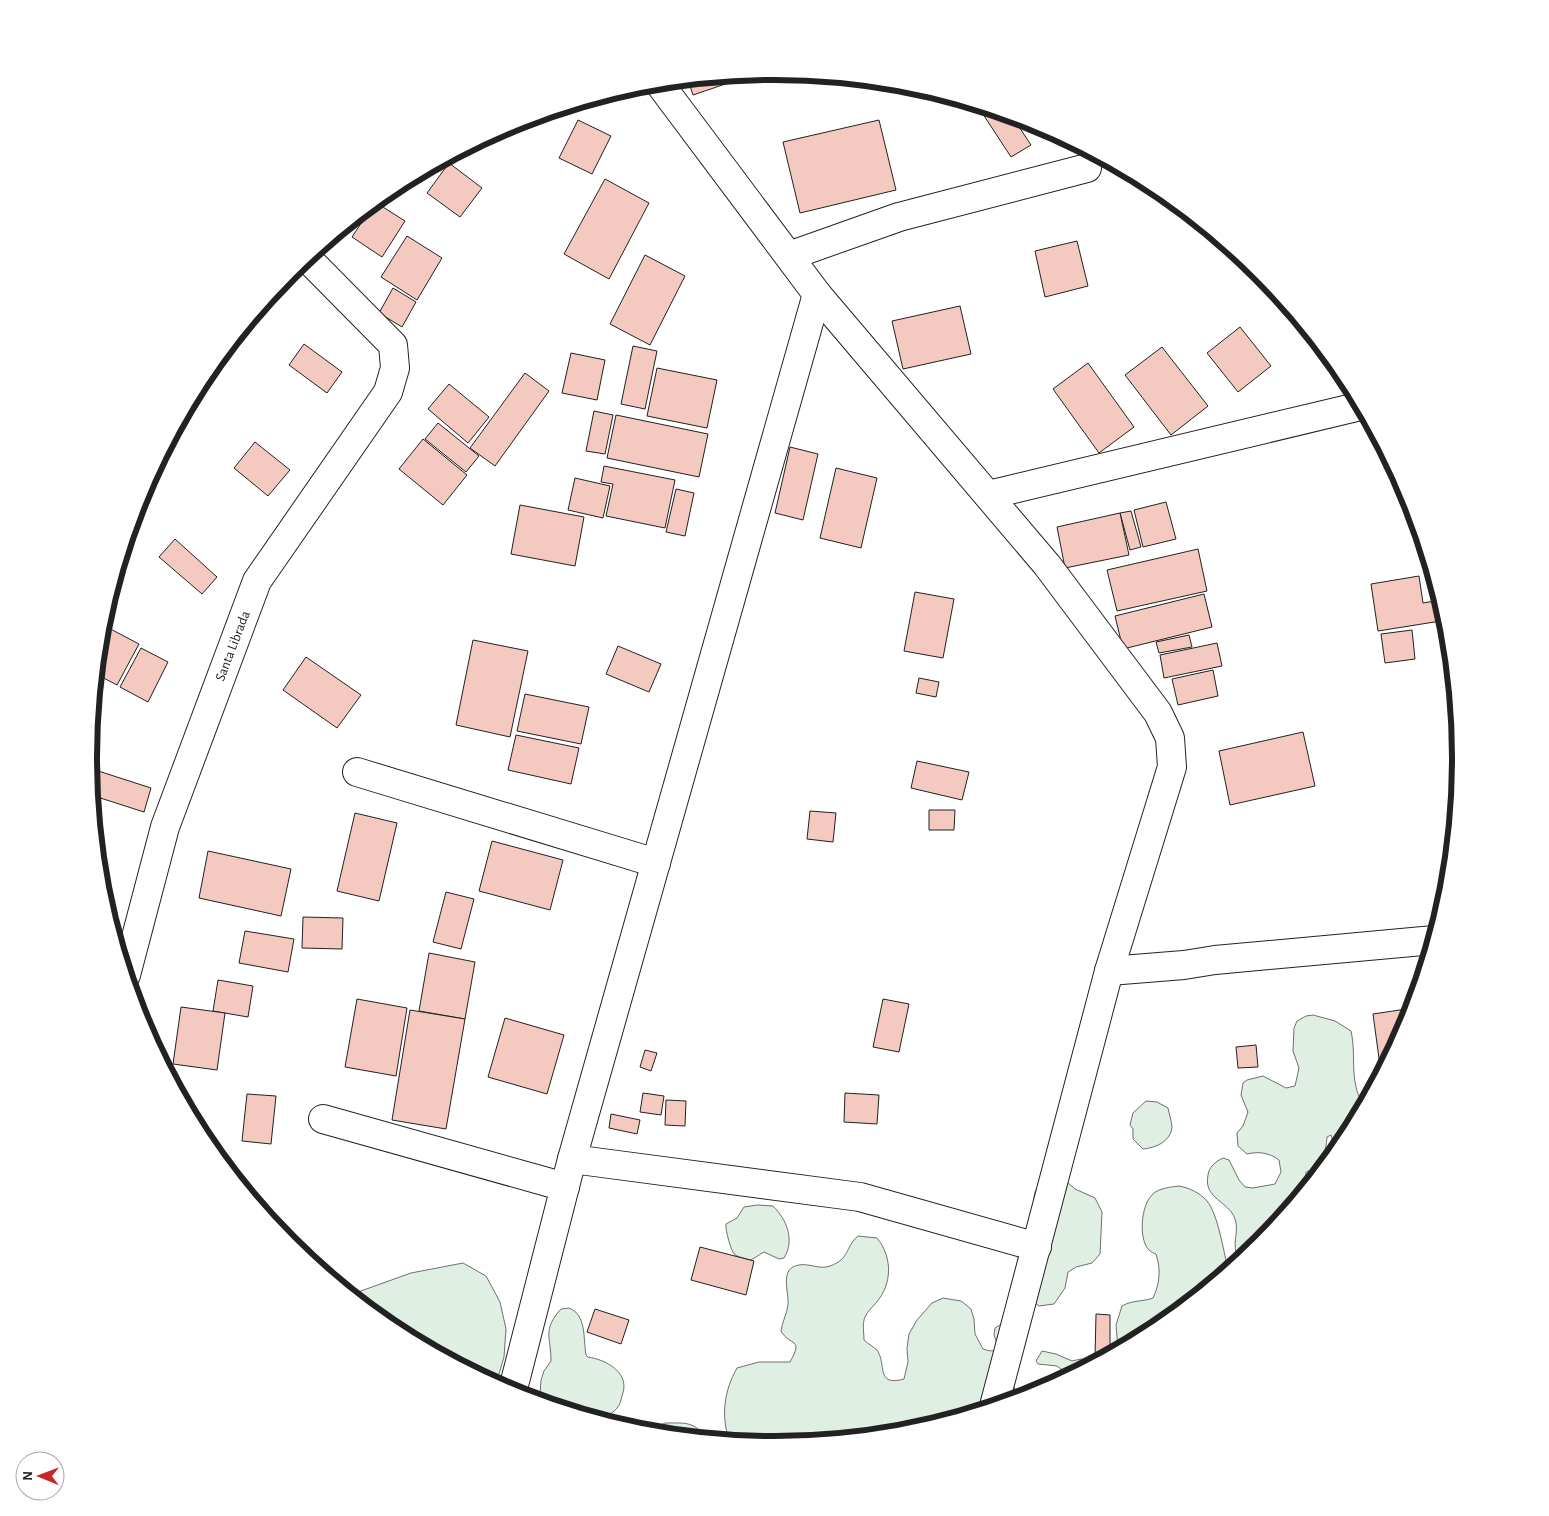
<svg xmlns="http://www.w3.org/2000/svg" width="1549" height="1516" viewBox="0 0 1549 1516" font-family="'Alegreya Sans',sans-serif">
	<rect width="100%" height="100%" fill="#fff"/>
	<g fill="#e0efe3" stroke="#6f6f6f">
		<path d="M 1313,1015 L 1335,1021 L 1351,1031 C 1357,1058 1348,1080 1364,1106 L 1345,1140 L 1338,1148 L 1333,1142 L 1331,1135 L 1327,1137 C 1326,1152 1322,1166 1306,1172 L 1304,1190 L 1260,1244 L 1239,1261 C 1230,1243 1240,1233 1235,1219 C 1229,1201 1203,1199 1208,1175 C 1209,1167 1215,1162 1223,1158 L 1229,1160 L 1239,1180 L 1245,1187 L 1253,1188 L 1275,1184 L 1281,1172 L 1279,1160 C 1270,1153 1259,1151 1247,1154 L 1238,1146 L 1237,1133 L 1243,1126 L 1248,1112 L 1241,1095 L 1243,1083 L 1247,1080 L 1263,1076 L 1286,1088 L 1295,1086 L 1299,1068 L 1293,1051 L 1294,1028 L 1297,1021 L 1306,1016 Z"/>
		<path d="M 1146,1101 L 1157,1102 L 1168,1108 C 1169,1114 1172,1122 1172,1128 C 1170,1142 1155,1148 1143,1149 L 1133,1139 L 1133,1129 L 1130,1125 L 1133,1113 Z"/>
		<path d="M 1066,1181 L 1075,1189 L 1095,1198 L 1102,1212 L 1100,1254 L 1092,1263 L 1076,1267 L 1068,1272 L 1065,1288 L 1054,1304 L 1039,1306 C 996,1277 1027,1249 1033,1211 C 1035,1203 1032,1196 1037,1188 C 1043,1179 1056,1181 1066,1181 Z"/>
		<path d="M 1179,1186 C 1190,1188 1200,1193 1207,1201 C 1218,1214 1224,1253 1228,1270 L 1156,1329 L 1118,1349 L 1116,1325 L 1122,1306 C 1132,1300 1142,1302 1153,1298 C 1160,1283 1161,1270 1156,1254 C 1154,1254 1150,1251 1149,1250 C 1138,1239 1141,1204 1153,1194 C 1159,1188 1171,1187 1179,1186 Z"/>
		<path d="M 757,1205 L 773,1206 C 787,1220 795,1240 784,1258 L 779,1259 L 764,1252 L 751,1260 C 746,1259 739,1257 735,1255 C 731,1252 725,1229 726,1224 L 737,1218 L 744,1207 Z"/>
		<path d="M 858,1236 L 877,1238 C 891,1255 893,1280 879,1299 C 875,1305 868,1310 865,1317 C 862,1324 864,1332 864,1340 C 868,1344 874,1347 877,1350 C 887,1364 875,1387 904,1379 L 908,1362 L 907,1348 L 909,1334 L 917,1320 L 932,1303 L 943,1298 L 961,1301 L 971,1309 L 974,1319 L 975,1334 L 983,1349 C 990,1351 994,1353 998,1346 L 994,1335 L 995,1328 L 1000,1325 L 1006,1324 L 1012,1382 L 1019,1398 L 908,1432 L 774,1445 L 729,1440 C 721,1415 724,1391 737,1368 L 759,1362 L 790,1362 C 804,1337 790,1347 781,1331 C 782,1322 787,1314 788,1305 C 789,1291 779,1268 799,1265 C 809,1263 820,1270 830,1266 C 850,1259 845,1247 858,1236 Z"/>
		<path d="M 463,1263 L 486,1276 L 500,1302 L 506,1329 L 504,1357 L 496,1384 L 393,1329 L 344,1288 L 358,1292 L 411,1273 Z"/>
		<path d="M 569,1308 C 587,1315 583,1339 586,1355 L 588,1357 C 607,1360 631,1373 622,1396 C 621,1400 620,1405 617,1408 C 614,1412 606,1417 601,1420 L 542,1402 L 540,1395 L 541,1380 L 544,1371 L 551,1361 C 551,1337 542,1330 561,1309 Z"/>
		<path d="M 1042,1351 L 1056,1354 L 1072,1361 L 1081,1359 L 1090,1360 L 1092,1363 L 1066,1377 L 1065,1372 L 1057,1366 L 1038,1364 L 1036,1361 Z"/>
		<path d="M 665,1423 C 686,1423 693,1421 707,1438 L 647,1432 Z"/>
	</g>
	<g fill="#f3c9c0" stroke="#222">
		<path d="M 774,71 L 775,71 L 795,73 L 775,77 Z"/>
		<path d="M 742,75 L 743,78 L 693,95 L 688,80 Z"/>
		<path d="M 977,105 L 1012,116 L 1031,145 L 1011,157 Z"/>
		<path d="M 578,120 L 611,136 L 592,174 L 559,158 Z"/>
		<path d="M 879,120 L 896,190 L 800,213 L 783,142 Z"/>
		<path d="M 449,163 L 482,188 L 460,217 L 427,193 Z"/>
		<path d="M 605,179 L 649,203 L 609,279 L 564,254 Z"/>
		<path d="M 375,202 L 405,221 L 382,257 L 352,237 Z"/>
		<path d="M 407,236 L 442,258 L 417,300 L 381,277 Z"/>
		<path d="M 1077,241 L 1088,286 L 1045,297 L 1035,251 Z"/>
		<path d="M 645,255 L 685,276 L 650,345 L 610,324 Z"/>
		<path d="M 393,288 L 416,302 L 402,327 L 379,313 Z"/>
		<path d="M 960,306 L 971,354 L 903,369 L 892,321 Z"/>
		<path d="M 1240,327 L 1271,366 L 1238,392 L 1207,353 Z"/>
		<path d="M 304,344 L 342,372 L 327,393 L 289,365 Z"/>
		<path d="M 633,346 L 657,351 L 645,409 L 621,404 Z"/>
		<path d="M 1162,347 L 1208,406 L 1171,435 L 1125,375 Z"/>
		<path d="M 571,353 L 605,360 L 597,400 L 562,393 Z"/>
		<path d="M 1088,363 L 1134,427 L 1099,453 L 1053,389 Z"/>
		<path d="M 657,368 L 717,380 L 707,428 L 647,416 Z"/>
		<path d="M 525,373 L 549,391 L 495,466 L 470,448 Z"/>
		<path d="M 449,384 L 489,417 L 468,443 L 428,409 Z"/>
		<path d="M 594,411 L 613,415 L 605,454 L 586,451 Z"/>
		<path d="M 616,415 L 708,434 L 699,477 L 607,458 Z"/>
		<path d="M 438,423 L 479,456 L 466,472 L 425,439 Z"/>
		<path d="M 423,439 L 467,475 L 443,505 L 399,469 Z"/>
		<path d="M 255,442 L 290,470 L 268,496 L 234,468 Z"/>
		<path d="M 790,447 L 818,454 L 803,520 L 775,513 Z"/>
		<path d="M 604,466 L 675,480 L 665,528 L 606,516 L 613,484 L 601,482 Z"/>
		<path d="M 836,468 L 877,478 L 861,548 L 820,538 Z"/>
		<path d="M 575,478 L 610,486 L 603,518 L 568,510 Z"/>
		<path d="M 676,489 L 694,493 L 685,536 L 666,532 Z"/>
		<path d="M 1166,502 L 1176,539 L 1143,547 L 1134,510 Z"/>
		<path d="M 520,505 L 584,517 L 575,566 L 511,554 Z"/>
		<path d="M 1131,511 L 1141,547 L 1130,550 L 1120,513 Z"/>
		<path d="M 1120,513 L 1129,555 L 1065,568 L 1057,527 Z"/>
		<path d="M 175,539 L 217,577 L 202,594 L 159,557 Z"/>
		<path d="M 1198,549 L 1207,591 L 1117,611 L 1107,570 Z"/>
		<path d="M 1419,576 L 1423,603 L 1441,600 L 1447,620 L 1378,631 L 1371,584 Z"/>
		<path d="M 915,592 L 954,599 L 943,658 L 904,651 Z"/>
		<path d="M 1204,594 L 1212,627 L 1123,649 L 1115,616 Z"/>
		<path d="M 101,624 L 139,644 L 117,685 L 96,674 Z"/>
		<path d="M 1412,630 L 1415,659 L 1385,663 L 1381,634 Z"/>
		<path d="M 1189,635 L 1192,647 L 1159,653 L 1156,642 Z"/>
		<path d="M 473,640 L 528,651 L 510,737 L 456,725 Z"/>
		<path d="M 1217,643 L 1222,666 L 1164,678 L 1160,655 Z"/>
		<path d="M 618,646 L 661,664 L 649,692 L 606,674 Z"/>
		<path d="M 141,648 L 168,662 L 148,702 L 120,687 Z"/>
		<path d="M 306,657 L 361,695 L 337,728 L 283,690 Z"/>
		<path d="M 1213,670 L 1218,696 L 1178,705 L 1172,679 Z"/>
		<path d="M 919,678 L 939,682 L 936,697 L 916,693 Z"/>
		<path d="M 525,694 L 589,707 L 581,744 L 517,731 Z"/>
		<path d="M 1303,732 L 1315,786 L 1230,805 L 1219,751 Z"/>
		<path d="M 516,735 L 579,748 L 571,784 L 508,770 Z"/>
		<path d="M 917,761 L 969,772 L 962,800 L 911,788 Z"/>
		<path d="M 89,768 L 151,788 L 144,812 L 91,795 Z"/>
		<path d="M 929,810 L 955,810 L 954,830 L 929,830 Z"/>
		<path d="M 810,811 L 836,813 L 833,842 L 807,839 Z"/>
		<path d="M 355,813 L 397,823 L 379,901 L 337,891 Z"/>
		<path d="M 492,841 L 563,860 L 550,910 L 479,891 Z"/>
		<path d="M 208,851 L 291,869 L 281,916 L 199,898 Z"/>
		<path d="M 446,892 L 474,899 L 461,949 L 433,942 Z"/>
		<path d="M 303,917 L 343,918 L 342,949 L 302,948 Z"/>
		<path d="M 245,931 L 294,939 L 288,972 L 239,963 Z"/>
		<path d="M 429,953 L 475,962 L 465,1019 L 419,1011 Z"/>
		<path d="M 218,980 L 253,986 L 248,1017 L 213,1011 Z"/>
		<path d="M 357,999 L 407,1008 L 396,1076 L 345,1067 Z"/>
		<path d="M 883,999 L 909,1004 L 899,1052 L 873,1047 Z"/>
		<path d="M 181,1007 L 225,1013 L 217,1070 L 173,1064 Z"/>
		<path d="M 1413,1008 L 1409,1021 L 1381,1073 L 1373,1014 Z"/>
		<path d="M 410,1010 L 465,1019 L 446,1129 L 392,1120 Z"/>
		<path d="M 505,1018 L 564,1035 L 547,1094 L 488,1077 Z"/>
		<path d="M 1256,1045 L 1258,1067 L 1238,1068 L 1236,1047 Z"/>
		<path d="M 645,1050 L 657,1053 L 651,1071 L 640,1067 Z"/>
		<path d="M 643,1093 L 664,1096 L 661,1115 L 640,1112 Z"/>
		<path d="M 845,1093 L 879,1095 L 877,1124 L 844,1122 Z"/>
		<path d="M 247,1094 L 276,1096 L 271,1144 L 242,1141 Z"/>
		<path d="M 666,1100 L 686,1101 L 685,1126 L 665,1125 Z"/>
		<path d="M 611,1114 L 640,1120 L 637,1134 L 609,1128 Z"/>
		<path d="M 700,1247 L 754,1261 L 746,1295 L 691,1280 Z"/>
		<path d="M 595,1309 L 629,1320 L 621,1344 L 587,1332 Z"/>
		<path d="M 1096,1314 L 1110,1315 L 1110,1354 L 1101,1358 L 1095,1358 Z"/>
	</g>
	<g fill="none" stroke-linecap="round" stroke-linejoin="round">
		<defs>
			<g id="minor">
				<path d="M 789,256 L 899,217 L 1087,168"/>
				<path d="M 817,294 L 1047,565 L 1158,713 L 1170,738 L 1172,767 L 1109,971 L 994,1406"/>
				<path d="M 988,495 L 1361,406"/>
				<path d="M 357,772 L 656,863"/>
				<path d="M 1109,971 L 1184,965 L 1215,960 L 1434,940"/>
				<path d="M 126,975 L 165,827 L 257,581 L 388,392 L 395,368 L 393,345 L 307,258"/>
				<path d="M 323,1119 L 565,1187"/>
				<path d="M 572,1159 L 860,1197 L 1037,1247"/>
				<path d="M 512,1393 L 572,1159 L 817,294 L 659,83"/>
			</g>
		</defs>
		<use href="#minor" stroke="#222" stroke-width="30"/>
		<use href="#minor" stroke="#fff" stroke-width="28"/>
	</g>
	<g text-anchor="middle" dominant-baseline="central" stroke-width="4" stroke-linejoin="round" paint-order="stroke">
		<g font-size="14" fill="#222" stroke="#fff">
			<text transform="translate(233 646) rotate(-69)">Santa Librada</text>
		</g>
	</g>
	<path d="M0 0H1549V1516H0ZM774 80H775A677 677 0 0 1 1452 757V759A677 677 0 0 1 775 1436H774A677 677 0 0 1 97 759V757A677 677 0 0 1 774 80Z" fill="#fff" fill-rule="evenodd"/>
	<path fill="none" stroke="#222" stroke-width="6" d="M774 80H775A677 677 0 0 1 1452 757V759A677 677 0 0 1 775 1436H774A677 677 0 0 1 97 759V757A677 677 0 0 1 774 80Z"/>
	<g transform="translate(40 1476) rotate(271)"><circle r="24" fill="#ffffff" stroke="#a7a7a7"/>
	<path d="M0-4L9 19L0 12L-9 19Z" fill="#c62828"/>
	<text y="-8" font-size="14" font-weight="bold" text-anchor="middle" fill="#222222">N</text>
	</g>
</svg>
